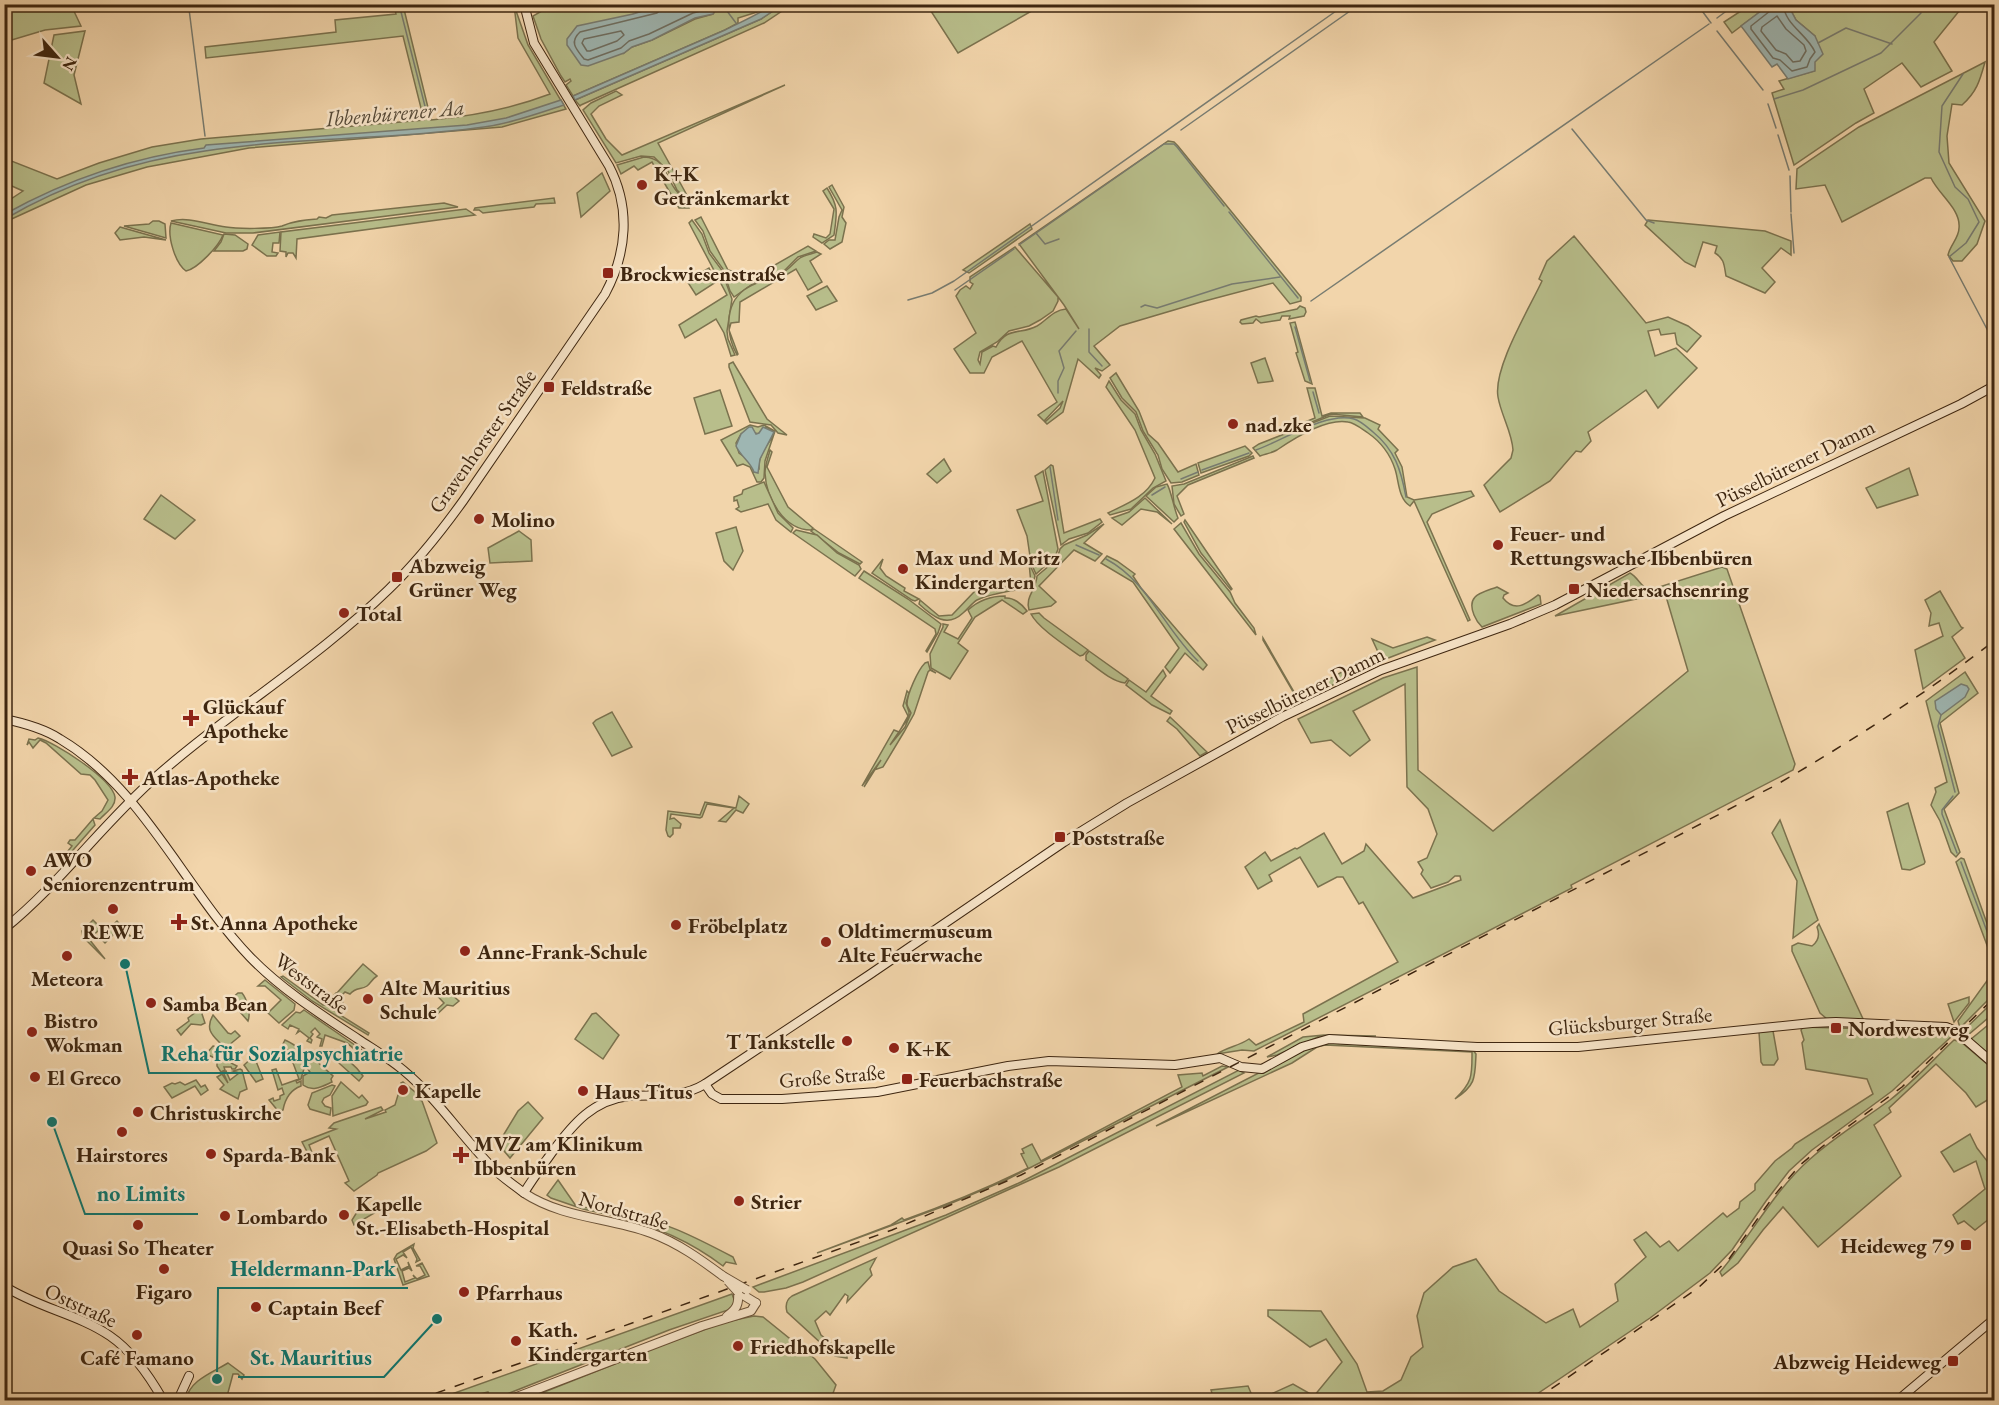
<svg xmlns="http://www.w3.org/2000/svg" width="1999" height="1405" viewBox="0 0 1999 1405" font-family="'EB Garamond',serif">
	<rect width="100%" height="100%" fill="#f2d5ab"/>
	<filter id="stains"><feTurbulence type="fractalNoise" baseFrequency=".00333" numOctaves="4"/><feColorMatrix values="0 0 0 0 .2 0 0 0 0 .09 0 0 0 0 .02 0 0 0 .5 -.17"/></filter>
	<radialGradient id="worn" r=".72"><stop offset=".6" stop-color="#630" stop-opacity="0"/><stop offset="1" stop-color="#630" stop-opacity=".3"/></radialGradient>
	<g fill="#b8be8b" stroke="#7b724e" stroke-width="1.5" fill-rule="evenodd">
		<path d="M 4,5 L 71,5 L 81,26 L 45,30 L 5,42 Z"/>
		<path d="M 394,5 L 403,5 L 431,120 C 473,116 511,109 550,94 L 518,38 L 514,5 L 528,45 L 566,109 L 502,127 L 249,148 L 147,167 L 86,185 L 5,222 L 5,203 L 23,191 L 5,183 L 4,158 L 57,179 L 99,163 L 152,147 L 201,139 L 424,120 L 403,36 L 206,58 L 205,47 L 336,32 L 335,20 L 396,14 Z"/>
		<path d="M 552,5 L 665,5 L 633,14 L 624,53 L 632,47 L 652,40 L 695,19 L 713,14 L 717,8 L 724,7 L 724,5 L 768,5 L 757,12 L 738,18 L 738,23 L 725,30 L 573,96 L 566,85 L 571,81 L 570,79 L 565,82 L 561,76 L 541,39 L 533,16 Z"/>
		<path d="M 782,5 L 791,5 L 764,23 L 581,105 L 580,106 L 575,100 L 761,19 Z"/>
		<path d="M 1035,5 L 1037,8 L 958,53 L 927,5 Z"/>
		<path d="M 1750,5 L 1769,5 L 1732,33 L 1724,22 Z"/>
		<path d="M 1788,5 L 1964,5 L 1934,42 L 1952,71 L 1921,87 L 1902,63 L 1864,89 L 1874,113 L 1856,123 L 1794,165 L 1772,93 L 1784,89 L 1779,81 L 1814,71 L 1815,36 L 1796,20 Z"/>
		<path d="M 85,31 L 74,75 L 81,104 L 44,83 L 54,35 Z"/>
		<path d="M 1985,62 C 1980,80 1977,92 1962,105 L 1952,104 L 1947,136 L 1949,163 L 1985,221 L 1977,244 L 1962,261 L 1953,261 L 1948,255 C 1950,245 1959,238 1959,228 C 1961,209 1939,195 1931,178 L 1925,178 L 1842,222 L 1825,185 L 1796,189 L 1797,169 L 1859,127 Z"/>
		<path d="M 785,85 L 658,143 L 693,206 L 677,190 L 668,171 L 654,157 L 641,156 L 616,163 L 583,110 L 591,103 L 616,91 L 622,95 L 599,106 L 591,114 L 606,139 L 622,155 Z"/>
		<path d="M 1168,141 L 1174,142 L 1178,146 L 1301,297 L 1301,301 L 1290,304 L 1273,283 L 1201,302 L 1120,326 L 1094,346 L 1110,365 L 1102,371 L 1095,368 L 1101,375 L 1099,378 L 1078,359 L 1063,412 L 1047,424 L 1045,422 L 1060,408 L 1063,401 L 1044,421 L 1038,415 L 1057,402 L 1022,341 L 992,357 L 984,373 L 970,373 L 954,349 L 976,333 L 956,296 L 960,290 L 966,286 L 970,289 L 973,284 L 970,282 L 970,277 L 1015,247 L 1058,297 L 1058,301 L 1053,311 L 1040,320 L 1029,326 L 1009,331 L 997,342 L 980,352 L 978,360 L 980,364 L 982,352 L 993,346 L 996,347 C 1007,326 1021,335 1037,326 C 1047,320 1053,310 1066,309 L 1079,329 L 1064,305 L 1019,244 Z"/>
		<path d="M 644,157 C 666,158 665,176 675,189 C 680,196 687,200 689,208 L 679,208 L 652,162 L 638,170 L 634,166 L 621,174 L 617,165 Z"/>
		<path d="M 602,173 L 610,191 L 581,217 L 577,193 Z"/>
		<path d="M 832,185 L 844,207 L 842,217 L 846,223 L 842,242 L 830,249 L 824,244 L 829,240 L 835,240 L 839,217 L 842,210 L 829,187 Z"/>
		<path d="M 827,188 C 839,207 837,213 834,235 L 822,243 L 813,237 L 814,234 L 826,238 L 830,234 L 834,209 L 823,191 Z"/>
		<path d="M 554,198 L 555,203 L 536,204 L 534,207 L 483,213 L 479,210 L 474,210 L 475,208 Z"/>
		<path d="M 444,203 L 458,207 L 253,233 L 226,233 L 171,221 C 189,216 208,225 226,227 C 237,229 272,229 282,226 C 293,221 304,220 317,219 L 319,217 L 326,218 L 332,215 Z"/>
		<path d="M 466,209 L 475,215 L 297,239 L 296,258 L 293,253 L 288,253 L 286,257 L 286,252 L 280,251 L 281,232 Z"/>
		<path d="M 701,217 L 728,270 L 754,277 L 808,246 L 816,251 L 798,257 L 784,271 L 757,281 L 734,297 L 730,291 L 723,269 L 710,251 L 703,231 L 695,220 Z"/>
		<path d="M 692,220 L 702,234 L 709,253 L 721,269 L 732,299 L 727,331 L 728,339 L 735,355 L 731,356 L 724,333 L 716,319 L 685,338 L 679,325 L 727,295 L 689,223 Z"/>
		<path d="M 1648,220 L 1765,231 L 1791,241 L 1791,255 L 1781,248 L 1762,268 L 1775,282 L 1765,293 L 1726,276 C 1724,266 1725,259 1715,253 L 1717,246 L 1703,242 L 1695,267 L 1685,262 L 1645,225 Z"/>
		<path d="M 153,221 L 159,221 L 165,224 L 166,238 L 124,226 L 149,224 Z"/>
		<path d="M 171,223 L 223,235 C 219,246 197,269 186,271 C 175,263 167,236 171,223 Z"/>
		<path d="M 1030,224 L 1032,229 L 969,273 L 963,270 Z"/>
		<path d="M 120,227 L 166,240 L 144,237 L 120,240 L 115,233 Z"/>
		<path d="M 280,232 L 279,243 L 273,243 L 272,252 L 278,253 L 276,256 L 267,256 L 252,245 L 258,235 Z"/>
		<path d="M 224,234 L 235,235 L 248,244 L 247,249 L 243,251 L 214,251 L 221,242 Z"/>
		<path d="M 1574,236 L 1646,323 L 1668,317 L 1688,326 L 1701,336 L 1687,352 L 1677,344 L 1675,333 L 1661,335 L 1659,329 L 1648,331 L 1655,356 L 1676,348 L 1697,368 L 1658,408 L 1646,390 L 1588,432 L 1591,441 L 1581,452 L 1576,451 L 1550,481 L 1500,512 L 1484,485 L 1511,458 L 1513,450 C 1512,432 1501,415 1498,397 C 1493,368 1529,309 1542,281 L 1539,279 L 1547,261 Z"/>
		<path d="M 817,252 L 821,254 L 810,261 L 822,282 L 808,290 L 796,269 L 740,302 L 739,322 L 731,323 L 729,330 L 738,354 L 737,355 C 726,335 724,305 744,290 C 756,281 768,280 782,273 C 790,269 793,263 800,258 C 804,255 812,254 817,252 Z"/>
		<path d="M 709,268 L 716,282 L 696,295 L 687,281 Z"/>
		<path d="M 827,286 L 837,301 L 816,310 L 807,296 Z"/>
		<path d="M 1300,306 L 1305,308 L 1306,312 L 1304,316 L 1289,319 L 1290,316 L 1282,316 L 1280,320 L 1261,323 L 1256,319 L 1253,323 L 1242,324 L 1240,322 L 1241,320 L 1256,316 L 1259,317 L 1297,309 Z"/>
		<path d="M 1295,322 L 1312,384 L 1305,381 L 1296,353 L 1298,352 L 1290,323 Z"/>
		<path d="M 1265,358 L 1273,381 L 1258,383 L 1251,363 Z"/>
		<path d="M 733,362 L 767,419 L 787,435 L 778,433 L 771,425 L 750,422 L 729,367 L 729,364 Z"/>
		<path d="M 1116,373 L 1139,411 L 1148,434 L 1158,443 L 1178,472 L 1196,464 L 1199,475 L 1182,482 L 1171,483 L 1162,469 L 1158,455 L 1143,431 L 1136,412 L 1122,398 L 1110,378 Z"/>
		<path d="M 1109,381 L 1121,400 L 1135,414 L 1141,430 L 1155,454 L 1166,481 L 1153,488 L 1131,509 L 1110,515 L 1108,513 C 1126,504 1146,497 1155,478 L 1135,430 L 1106,387 Z"/>
		<path d="M 1307,388 L 1315,388 L 1322,416 L 1331,413 L 1360,413 L 1363,417 L 1331,414 L 1300,427 L 1300,424 L 1315,418 Z"/>
		<path d="M 720,390 L 732,426 L 705,434 L 694,398 Z"/>
		<path d="M 1330,416 L 1365,418 L 1380,425 L 1378,429 L 1398,450 L 1395,453 L 1402,467 L 1407,497 L 1414,500 L 1471,491 L 1474,496 L 1432,514 L 1427,522 L 1470,620 L 1468,621 L 1414,501 L 1410,506 C 1398,498 1399,481 1395,469 C 1390,454 1381,442 1368,433 C 1362,429 1355,423 1348,422 C 1326,418 1293,439 1277,450 C 1272,453 1265,454 1260,456 L 1253,448 L 1259,444 Z"/>
		<path d="M 750,425 L 758,427 L 764,425 L 775,431 L 765,461 L 764,478 L 761,482 L 757,482 L 750,467 L 743,464 L 737,466 L 721,440 ZM 766,427 L 773,431 L 773,436 C 766,447 758,455 759,469 L 754,472 L 750,461 L 739,453 L 736,443 L 741,434 L 747,430 L 758,434 Z"/>
		<path d="M 1245,446 L 1252,453 L 1249,456 L 1201,473 L 1198,463 Z"/>
		<path d="M 770,450 L 772,452 L 767,467 L 788,507 L 813,528 L 811,530 C 784,530 766,498 765,473 C 765,465 768,458 770,450 Z"/>
		<path d="M 1253,456 L 1254,458 L 1188,485 L 1177,496 L 1184,514 L 1181,516 L 1174,504 L 1172,486 L 1184,484 Z"/>
		<path d="M 944,459 L 951,471 L 937,483 L 927,474 Z"/>
		<path d="M 1051,465 L 1053,466 L 1064,533 L 1100,519 L 1102,522 L 1088,533 L 1069,539 L 1061,545 L 1045,470 Z"/>
		<path d="M 1909,468 L 1918,495 L 1877,508 L 1866,488 Z"/>
		<path d="M 1043,471 L 1058,549 L 1055,557 L 1036,574 L 1031,563 L 1027,536 L 1017,510 L 1043,501 L 1035,476 Z"/>
		<path d="M 764,482 L 778,513 L 793,528 L 791,532 L 776,520 L 768,504 L 741,512 L 736,509 L 739,507 L 737,500 L 734,501 L 734,497 L 742,494 L 743,490 Z"/>
		<path d="M 1167,484 C 1171,490 1174,509 1178,518 L 1174,522 L 1146,496 L 1156,487 Z"/>
		<path d="M 161,495 L 195,520 L 175,539 L 144,519 Z"/>
		<path d="M 1145,498 L 1172,524 L 1157,512 L 1141,509 L 1122,525 L 1112,518 L 1129,512 Z"/>
		<path d="M 1185,520 L 1232,589 L 1231,590 L 1201,553 L 1184,522 Z"/>
		<path d="M 1181,523 L 1199,554 L 1230,592 L 1235,603 L 1254,628 L 1256,635 L 1174,529 Z"/>
		<path d="M 1104,524 L 1084,543 L 1102,554 L 1095,561 L 1074,550 L 1039,586 L 1056,602 L 1051,606 L 1029,610 C 1025,596 1036,591 1037,576 L 1057,559 L 1060,549 L 1064,545 L 1087,535 Z"/>
		<path d="M 736,527 L 743,551 L 733,570 L 724,561 L 716,533 Z"/>
		<path d="M 814,529 L 862,562 L 860,564 L 839,553 L 811,531 Z"/>
		<path d="M 796,530 L 817,535 L 837,553 L 859,565 L 861,569 L 855,576 L 793,533 Z"/>
		<path d="M 519,531 L 531,540 L 532,561 L 490,563 L 488,548 Z"/>
		<path d="M 1107,556 L 1117,561 L 1135,574 L 1133,576 L 1141,588 L 1207,665 L 1203,670 L 1185,653 L 1170,673 L 1165,667 L 1179,648 L 1133,582 L 1101,563 Z"/>
		<path d="M 883,559 L 880,568 L 886,576 L 905,588 L 904,591 L 919,599 L 915,601 L 912,600 L 872,573 Z"/>
		<path d="M 1029,563 L 1035,576 L 1032,587 C 1014,591 993,592 977,600 C 972,603 968,609 963,613 C 947,628 933,617 919,604 L 920,600 L 939,616 L 952,615 L 975,591 L 1031,584 Z"/>
		<path d="M 1722,567 L 1727,569 L 1728,572 L 1795,764 L 1793,770 L 1571,885 L 1572,888 L 1254,1051 L 1242,1050 L 1217,1054 C 1227,1047 1239,1046 1249,1039 L 1256,1045 L 1304,1022 L 1303,1014 L 1398,962 L 1363,902 L 1359,904 L 1343,877 L 1337,877 L 1318,887 L 1300,857 L 1269,875 L 1272,881 L 1258,889 L 1245,867 L 1265,852 L 1271,861 L 1295,848 L 1297,849 L 1324,833 L 1342,864 L 1364,851 L 1366,844 L 1413,898 L 1461,880 L 1460,876 L 1455,876 L 1448,882 L 1431,888 L 1421,874 L 1423,870 L 1418,862 L 1427,858 L 1437,834 L 1428,809 L 1407,787 L 1405,684 L 1353,711 L 1370,740 L 1350,756 L 1331,740 L 1311,743 L 1298,719 L 1383,678 L 1417,667 L 1418,770 L 1493,831 L 1688,671 L 1665,593 L 1555,616 L 1630,573 C 1639,578 1640,587 1650,590 Z"/>
		<path d="M 864,571 L 908,599 L 941,624 L 938,633 L 927,652 L 926,651 L 936,634 L 935,629 L 859,578 Z"/>
		<path d="M 1497,587 L 1508,593 L 1504,595 L 1503,598 C 1515,613 1526,604 1538,595 L 1540,596 L 1541,604 L 1482,627 C 1478,623 1476,620 1474,615 C 1466,595 1481,593 1497,587 Z"/>
		<path d="M 1940,591 L 1961,627 L 1963,628 L 1952,637 L 1965,658 L 1923,689 L 1915,650 L 1943,636 L 1939,623 L 1929,626 L 1931,613 L 1925,600 Z"/>
		<path d="M 1005,596 L 1005,598 C 1013,597 1022,604 1027,611 L 1023,614 L 1002,600 L 975,617 L 958,643 L 968,651 L 950,679 L 931,668 L 930,654 L 943,627 L 943,624 L 948,625 L 944,632 L 958,639 L 972,618 L 968,610 C 979,600 990,596 1005,596 Z"/>
		<path d="M 1039,613 L 1044,618 L 1088,650 L 1083,655 L 1080,656 C 1066,646 1038,628 1031,614 Z"/>
		<path d="M 1427,637 L 1435,640 L 1378,662 L 1299,702 L 1263,640 L 1263,638 L 1297,697 L 1378,652 L 1372,639 L 1393,648 Z"/>
		<path d="M 1089,651 L 1128,679 L 1125,683 C 1111,681 1097,668 1086,660 L 1086,655 Z"/>
		<path d="M 928,662 L 930,669 L 936,673 L 930,670 L 928,672 L 914,714 L 904,732 L 883,767 L 874,770 L 864,787 L 881,760 L 862,786 L 894,730 L 899,732 L 908,716 L 903,706 L 907,691 L 909,693 L 906,703 L 909,712 L 909,717 L 890,745 L 905,727 L 911,713 C 910,710 907,707 907,704 C 907,694 918,670 925,663 Z"/>
		<path d="M 1163,670 L 1166,676 L 1151,696 L 1172,711 L 1170,714 L 1152,705 L 1126,685 L 1129,680 L 1146,692 Z"/>
		<path d="M 1965,672 L 1978,693 L 1940,723 L 1959,793 L 1944,809 L 1960,852 L 1956,857 L 1951,852 L 1940,821 L 1931,805 L 1936,792 L 1935,788 L 1947,782 L 1926,701 Z"/>
		<path d="M 612,712 L 632,747 L 612,756 L 593,723 L 596,720 Z"/>
		<path d="M 1170,717 L 1207,752 L 1200,756 L 1177,729 L 1167,721 Z"/>
		<path d="M 38,738 C 55,742 112,779 115,797 C 116,807 105,813 100,819 L 94,818 L 102,811 L 108,800 L 95,780 L 90,775 L 81,774 L 46,743 L 40,740 L 33,748 L 29,742 L 27,745 L 29,739 L 35,740 Z"/>
		<path d="M 739,796 L 749,804 L 743,813 L 736,810 L 726,822 L 719,821 L 734,808 L 707,804 L 702,817 L 700,818 L 671,814 L 670,819 L 674,818 L 681,824 L 680,828 L 673,828 L 673,834 L 670,837 L 668,836 L 666,830 L 668,811 L 700,815 L 705,802 L 736,808 Z"/>
		<path d="M 1908,803 L 1925,862 L 1924,864 L 1910,870 L 1902,869 L 1887,812 Z"/>
		<path d="M 93,819 L 95,825 L 67,857 L 64,856 L 72,846 L 68,843 L 70,840 L 75,840 Z"/>
		<path d="M 1780,820 L 1818,920 L 1793,938 L 1797,881 L 1772,833 Z"/>
		<path d="M 1961,858 L 1964,859 L 1994,943 L 1994,964 L 1956,862 Z"/>
		<path d="M 93,920 L 103,930 L 107,930 L 117,921 L 133,939 L 117,924 L 111,929 L 115,933 L 105,943 L 103,941 L 105,938 L 98,931 L 89,939 L 105,959 L 83,937 L 82,931 Z"/>
		<path d="M 1819,924 L 1864,1021 L 1827,1019 L 1820,1013 L 1792,951 L 1792,946 L 1798,943 L 1812,946 C 1819,941 1820,935 1817,927 Z"/>
		<path d="M 363,964 L 377,976 C 372,979 370,984 367,986 C 361,990 356,987 350,994 L 345,992 L 341,996 L 337,993 Z"/>
		<path d="M 1994,971 L 1994,994 L 1960,1028 L 1958,1021 Z"/>
		<path d="M 283,976 L 323,1005 L 325,1005 L 336,993 L 343,1000 L 342,1006 L 337,1010 L 337,1013 L 369,1033 L 368,1035 L 312,1001 L 281,977 Z"/>
		<path d="M 265,980 L 295,1004 L 294,1010 L 279,1023 L 268,1013 L 281,1000 L 265,986 L 258,986 Z"/>
		<path d="M 430,983 L 441,994 L 447,991 L 459,1001 L 453,1006 L 447,1005 L 432,1019 L 430,1016 L 444,1003 L 429,987 L 428,985 Z"/>
		<path d="M 238,993 L 242,993 C 247,999 251,1013 248,1021 L 231,1002 L 231,999 Z"/>
		<path d="M 1969,997 L 1969,1003 L 1954,1022 L 1948,1004 Z"/>
		<path d="M 1994,1001 L 1994,1013 L 1968,1035 L 1963,1031 Z"/>
		<path d="M 208,1003 L 202,1014 L 205,1023 L 201,1025 L 191,1024 L 181,1035 L 177,1030 L 189,1021 L 188,1018 Z"/>
		<path d="M 304,1010 L 365,1052 L 371,1058 L 366,1059 L 347,1043 L 325,1035 L 322,1046 L 320,1046 L 322,1039 L 317,1037 L 320,1034 L 315,1028 L 311,1032 L 313,1034 L 310,1038 L 312,1040 L 311,1043 L 307,1041 L 309,1038 L 300,1031 L 297,1033 L 299,1029 L 290,1025 L 288,1029 L 282,1025 L 296,1012 L 300,1013 Z"/>
		<path d="M 596,1013 L 619,1035 L 603,1059 L 575,1039 L 592,1014 Z"/>
		<path d="M 213,1015 L 228,1033 L 231,1034 L 235,1031 L 240,1036 L 223,1050 L 219,1045 L 220,1043 C 212,1035 205,1029 213,1015 Z"/>
		<path d="M 1994,1020 L 1994,1059 L 1970,1040 Z"/>
		<path d="M 1803,1027 L 1939,1031 L 1945,1031 L 1952,1036 L 1892,1091 L 1812,1150 L 1789,1171 L 1766,1201 L 1732,1250 L 1710,1273 L 1650,1318 L 1528,1400 L 1258,1400 L 1293,1384 L 1314,1396 L 1342,1362 L 1326,1339 L 1310,1347 L 1268,1316 L 1268,1310 L 1321,1311 L 1357,1364 L 1367,1392 L 1383,1391 L 1401,1380 L 1411,1357 L 1423,1347 L 1417,1316 L 1424,1293 L 1453,1267 L 1476,1259 L 1499,1291 L 1546,1323 L 1573,1309 L 1580,1327 L 1618,1301 L 1615,1284 L 1646,1257 L 1634,1240 L 1646,1232 L 1660,1247 L 1669,1241 L 1678,1251 L 1723,1213 L 1727,1217 L 1739,1208 L 1740,1202 L 1755,1190 L 1755,1184 L 1775,1161 L 1792,1148 L 1795,1144 L 1873,1094 L 1867,1079 L 1806,1069 L 1802,1043 L 1804,1040 L 1801,1030 Z"/>
		<path d="M 1773,1031 L 1778,1059 L 1774,1065 L 1763,1065 L 1761,1062 L 1759,1032 Z"/>
		<path d="M 1324,1035 L 1376,1036 L 1318,1037 L 1277,1055 L 1267,1057 L 1303,1037 Z"/>
		<path d="M 285,1040 C 294,1044 308,1053 305,1065 C 304,1070 302,1074 301,1079 L 296,1081 L 297,1083 L 301,1081 L 301,1086 C 290,1090 285,1099 283,1110 L 279,1112 L 269,1100 L 273,1098 L 274,1101 L 280,1099 L 280,1096 L 284,1094 L 282,1088 L 278,1090 L 272,1070 L 276,1069 L 282,1085 L 299,1079 L 289,1052 L 283,1044 Z"/>
		<path d="M 1954,1040 L 1961,1042 L 1994,1070 L 1994,1096 L 1976,1107 L 1966,1093 L 1936,1064 L 1889,1108 L 1891,1112 L 1874,1125 L 1901,1176 L 1818,1247 L 1783,1207 L 1763,1230 L 1738,1263 L 1722,1276 L 1720,1272 C 1751,1236 1773,1192 1809,1160 C 1834,1137 1863,1120 1890,1100 C 1913,1082 1933,1060 1954,1040 Z"/>
		<path d="M 1330,1043 L 1473,1050 L 1476,1054 C 1475,1078 1476,1085 1455,1099 C 1473,1082 1472,1075 1472,1052 L 1325,1045 L 1317,1047 L 1292,1063 L 1156,1126 L 1307,1048 Z"/>
		<path d="M 213,1046 L 216,1047 L 229,1062 L 237,1066 L 235,1069 L 232,1069 L 231,1067 L 224,1067 L 225,1070 L 221,1072 L 217,1066 L 217,1059 L 206,1054 Z"/>
		<path d="M 334,1052 C 346,1057 355,1065 363,1076 L 359,1081 L 331,1056 Z"/>
		<path d="M 254,1056 L 263,1079 L 256,1082 L 244,1065 Z"/>
		<path d="M 314,1057 L 314,1059 L 333,1076 L 331,1079 L 332,1082 C 321,1087 313,1092 303,1085 L 303,1076 L 310,1072 L 307,1068 L 307,1059 Z"/>
		<path d="M 1222,1066 L 1228,1067 L 1006,1180 L 947,1205 L 817,1253 L 891,1225 L 902,1218 L 904,1220 C 946,1205 988,1188 1028,1168 L 1021,1154 L 1024,1153 L 1022,1149 L 1032,1144 L 1041,1161 L 1182,1087 L 1178,1075 L 1202,1073 L 1203,1076 Z"/>
		<path d="M 240,1069 L 242,1070 L 247,1089 L 240,1092 L 238,1099 L 220,1089 L 224,1085 L 217,1077 L 222,1074 L 228,1083 L 223,1072 L 226,1071 L 230,1080 L 239,1073 L 233,1071 Z"/>
		<path d="M 1239,1070 L 1244,1073 L 1059,1167 L 803,1282 L 786,1288 L 764,1292 L 759,1292 L 753,1287 L 946,1215 L 1021,1182 Z"/>
		<path d="M 196,1080 L 201,1087 L 205,1085 L 208,1090 L 201,1095 L 195,1086 L 172,1098 L 164,1087 L 172,1083 L 175,1084 L 180,1082 L 185,1085 Z"/>
		<path d="M 341,1082 L 359,1098 L 362,1095 L 368,1102 L 366,1105 L 333,1116 L 332,1096 Z"/>
		<path d="M 403,1082 L 415,1092 L 418,1099 L 422,1101 L 437,1143 L 426,1151 L 378,1173 L 377,1175 L 354,1191 L 345,1183 L 349,1181 L 329,1136 L 309,1145 L 315,1160 L 312,1161 L 302,1142 L 336,1129 L 329,1128 L 334,1123 L 381,1107 L 383,1110 L 365,1119 L 386,1112 L 385,1110 L 395,1105 L 398,1095 L 407,1090 L 401,1083 Z"/>
		<path d="M 332,1085 L 335,1086 L 330,1095 L 324,1098 L 322,1102 L 325,1106 L 331,1108 L 330,1115 L 310,1109 L 308,1105 L 312,1093 Z"/>
		<path d="M 528,1102 L 543,1118 L 510,1158 L 498,1144 L 518,1111 Z"/>
		<path d="M 1970,1134 L 1977,1148 L 1987,1161 L 1994,1159 L 1994,1215 L 1975,1230 L 1964,1221 L 1958,1224 L 1953,1215 L 1985,1189 L 1976,1161 L 1954,1172 L 1941,1152 Z"/>
		<path d="M 558,1180 L 576,1206 L 611,1211 L 610,1215 L 583,1209 L 551,1198 L 547,1195 Z"/>
		<path d="M 388,1202 L 393,1202 L 354,1225 L 352,1220 L 357,1212 L 362,1212 L 368,1207 L 374,1208 Z"/>
		<path d="M 617,1212 C 662,1220 693,1236 733,1257 L 736,1264 L 726,1262 L 723,1266 C 690,1241 657,1226 616,1217 Z"/>
		<path d="M 414,1244 L 413,1248 L 420,1260 L 416,1262 L 417,1259 L 411,1247 L 403,1252 L 407,1258 L 403,1255 L 396,1259 L 401,1270 L 409,1266 L 408,1262 L 412,1271 L 409,1268 L 402,1271 L 405,1282 L 415,1278 L 413,1275 L 417,1279 L 425,1275 L 420,1266 L 416,1266 L 422,1263 L 429,1276 L 403,1285 L 394,1259 L 397,1254 Z"/>
		<path d="M 876,1258 L 870,1269 L 872,1275 L 847,1302 L 848,1296 L 845,1294 L 830,1315 L 826,1311 L 815,1321 L 821,1335 L 847,1356 L 847,1358 L 835,1356 L 787,1312 C 785,1305 786,1300 792,1296 Z"/>
		<path d="M 732,1294 L 735,1302 L 731,1309 L 669,1330 L 492,1400 L 488,1392 L 458,1400 L 435,1400 Z"/>
		<path d="M 754,1316 L 763,1317 L 815,1359 L 836,1385 L 832,1396 L 829,1395 L 825,1400 L 524,1400 L 660,1346 L 725,1322 Z"/>
		<path d="M 228,1363 L 244,1375 L 242,1379 L 238,1374 L 233,1374 L 226,1400 L 186,1400 C 189,1381 211,1373 228,1363 Z"/>
		<path d="M 1248,1386 L 1254,1400 L 1214,1400 L 1211,1390 Z"/>
	</g>
	<g fill="#9eb6b2" stroke="#787c71" stroke-width="1.5">
		<path d="M 665,4 L 724,5 L 724,7 L 717,8 L 713,14 L 695,18 L 652,40 L 632,47 L 624,53 L 588,66 L 581,65 L 567,45 L 567,39 L 577,26 L 633,14 Z"/>
		<path d="M 774,4 L 782,5 L 761,19 L 575,100 L 573,96 L 725,30 C 741,22 758,15 774,4 Z"/>
		<path d="M 1769,5 L 1788,5 L 1796,20 L 1815,36 L 1823,54 L 1815,62 L 1815,71 L 1788,79 L 1777,64 L 1772,67 L 1741,26 Z"/>
		<path d="M 561,100 L 564,105 C 536,114 506,125 476,128 C 386,140 295,137 205,151 C 134,161 66,183 5,219 L 5,214 C 66,180 133,157 204,148 L 206,145 L 467,125 L 506,118 Z"/>
		<path d="M 749,427 L 752,427 L 756,434 L 759,433 L 763,427 L 774,432 L 760,459 L 758,473 L 754,472 C 750,461 741,457 736,446 L 741,434 Z"/>
		<path d="M 1961,684 L 1967,686 L 1969,689 L 1965,697 L 1941,715 L 1936,709 L 1935,701 Z"/>
	</g>
	<g fill="none" stroke-linecap="round" stroke-linejoin="round">
		<g stroke="#6e6e61" stroke-width="1.5">
			<path d="M 662,4 L 661,10 L 657,13 L 580,32 C 569,42 576,49 584,59 L 588,60 L 621,48 L 629,41 L 649,34 L 693,13 L 708,9 L 712,4"/>
			<path d="M 1772,4 L 1770,11 L 1751,26 L 1751,29 L 1773,58 L 1780,60 L 1792,71 L 1807,67 L 1810,59 L 1815,52 C 1807,34 1785,25 1783,4"/>
			<path d="M 1777,16 L 1786,29 L 1804,45 L 1806,51 L 1800,61 L 1793,62 L 1786,54 L 1776,50 L 1761,31 L 1762,27 Z"/>
			<path d="M 621,31 L 624,35 L 617,41 L 590,51 L 587,51 L 582,43 L 584,39 Z"/>
		</g>
		<g stroke="#787c71" stroke-width="1.5">
			<path d="M 399,4 L 428,118"/>
			<path d="M 1697,4 L 1711,23"/>
			<path d="M 724,7 L 736,23"/>
			<path d="M 189,9 L 205,136"/>
			<path d="M 1927,9 L 1940,4"/>
			<path d="M 1717,18 L 1736,4"/>
			<path d="M 1717,31 L 1763,90"/>
			<path d="M 1818,43 L 1846,28 L 1892,44"/>
			<path d="M 1963,74 L 1942,106 L 1939,152 L 1955,187 L 1968,199 L 1979,222 L 1966,243 L 1949,257 L 1988,331"/>
			<path d="M 1774,99 L 1803,90 L 1881,53 L 1921,13"/>
			<path d="M 1768,104 L 1776,128"/>
			<path d="M 1572,129 L 1646,220 L 1654,223"/>
			<path d="M 1181,130 L 1360,4"/>
			<path d="M 1778,135 L 1789,170"/>
			<path d="M 1790,176 L 1791,212"/>
			<path d="M 1229,212 L 1298,298"/>
			<path d="M 1791,214 L 1794,253"/>
			<path d="M 1036,233 L 1045,244 L 1059,239"/>
			<path d="M 1019,245 L 1164,144 L 1174,144 L 1177,147 L 1224,206"/>
			<path d="M 955,290 L 1014,249"/>
			<path d="M 908,300 L 932,293 L 954,281 L 1346,4"/>
			<path d="M 1311,301 L 1709,24"/>
			<path d="M 1141,307 L 1145,305 L 1157,308 L 1232,284 L 1280,277"/>
			<path d="M 1295,327 L 1310,381"/>
			<path d="M 1089,329 L 1089,352 L 1102,366"/>
			<path d="M 1313,392 L 1319,413"/>
			<path d="M 1058,393 L 1058,381 L 1064,368 L 1059,351 L 1076,331"/>
			<path d="M 1256,450 C 1282,441 1327,411 1354,419 C 1361,421 1367,427 1373,432 C 1395,450 1401,470 1406,497"/>
			<path d="M 1050,467 L 1058,520"/>
			<path d="M 1202,470 L 1249,453"/>
			<path d="M 1181,479 L 1198,472"/>
			<path d="M 1152,495 L 1165,487"/>
			<path d="M 1076,545 L 1099,555"/>
			<path d="M 1106,559 C 1148,581 1165,630 1198,661"/>
			<path d="M 1941,715 L 1938,726 L 1955,792"/>
			<path d="M 1953,796 L 1942,810 L 1942,814 L 1957,853"/>
			<path d="M 1961,862 L 1991,942"/>
		</g>
		<defs>
			<g id="tertiary">
				<path d="M 524,1193 C 564,1219 608,1217 651,1233 C 678,1243 700,1259 723,1276"/>
				<path d="M 738,1292 L 756,1303"/>
				<path d="M 727,1316 C 737,1309 739,1304 738,1292"/>
				<path d="M 509,1400 L 702,1326 L 751,1311 L 756,1303"/>
			</g>
			<g id="secondary">
				<path d="M 4,719 C 24,723 43,728 60,739 C 143,788 184,888 250,957 C 281,989 320,1014 358,1039 C 373,1049 389,1058 403,1070 C 437,1098 461,1136 492,1167 C 501,1177 513,1184 524,1193 C 533,1178 543,1165 553,1151 C 573,1124 593,1100 629,1096 C 657,1094 680,1099 705,1084 L 869,975 L 1064,842 L 1127,803 L 1282,717 L 1381,670 L 1510,624 L 1555,605 L 1724,516 L 1961,404 L 1994,386"/>
				<path d="M 4,929 C 61,883 103,823 158,775 C 232,710 317,659 388,590 C 416,563 440,533 463,501 L 605,294 C 627,253 631,208 609,166 L 534,43 L 524,4"/>
				<path d="M 705,1084 L 712,1094 L 721,1099 L 782,1099 L 877,1092 L 1008,1066 L 1049,1061 L 1175,1065 L 1220,1058 L 1241,1067 L 1262,1069 L 1302,1047 L 1329,1039 L 1477,1047 L 1578,1047 L 1812,1023 L 1836,1022 L 1946,1027 L 1956,1031 L 1994,1064"/>
				<path d="M 4,1286 C 38,1308 78,1314 110,1336 C 132,1351 150,1377 163,1400"/>
				<path d="M 178,1400 L 189,1376"/>
				<path d="M 1898,1400 L 1994,1319"/>
			</g>
		</defs>
		<use href="#tertiary" stroke="#6b5237" stroke-width="10"/>
		<use href="#secondary" stroke="#3e2610" stroke-width="10"/>
		<use href="#tertiary" stroke="#f7e4c8" stroke-width="8"/>
		<use href="#secondary" stroke="#f7e4c8" stroke-width="8"/>
		<g stroke="#3e2610" stroke-width="1.5" stroke-dasharray="10 10" stroke-linecap="butt">
			<path d="M 417,1400 L 892,1230 L 1021,1175 L 1776,785 C 1852,741 1925,694 1994,641"/>
			<path d="M 1535,1400 L 1698,1288 L 1729,1259 L 1773,1197 L 1800,1165 L 1834,1137 L 1902,1087 L 1994,998"/>
		</g>
		<defs>
			<g id="tertiary-bridge">
				<path d="M 723,1276 L 747,1290"/>
				<path d="M 728,1281 L 738,1292"/>
			</g>
		</defs>
		<use href="#tertiary-bridge" stroke="#6b5237" stroke-width="10" stroke-linecap="butt"/>
		<use href="#tertiary-bridge" stroke="#f7e4c8" stroke-width="8"/>
	</g>
	<g fill="#8f2418" stroke="#f7e4c8" stroke-width="2">
		<circle cx="642" cy="185" r="6"/>
		<rect x="602" y="267" width="12" height="12" rx="3"/>
		<rect x="543" y="381" width="12" height="12" rx="3"/>
		<circle cx="1233" cy="424" r="6"/>
		<circle cx="479" cy="519" r="6"/>
		<circle cx="1498" cy="545" r="6"/>
		<circle cx="903" cy="569" r="6"/>
		<rect x="391" y="571" width="12" height="12" rx="3"/>
		<rect x="1568" y="583" width="12" height="12" rx="3"/>
		<circle cx="344" cy="613" r="6"/>
		<path d="M188 709h6v6h6v6h-6v6h-6v-6h-6v-6h6z"/>
		<path d="M127 768h6v6h6v6h-6v6h-6v-6h-6v-6h6z"/>
		<rect x="1054" y="831" width="12" height="12" rx="3"/>
		<circle cx="31" cy="871" r="6"/>
		<circle cx="113" cy="909" r="6"/>
		<path d="M176 913h6v6h6v6h-6v6h-6v-6h-6v-6h6z"/>
		<circle cx="676" cy="925" r="6"/>
		<circle cx="826" cy="942" r="6"/>
		<circle cx="465" cy="951" r="6"/>
		<circle cx="67" cy="956" r="6"/>
		<circle cx="368" cy="999" r="6"/>
		<circle cx="151" cy="1003" r="6"/>
		<rect x="1830" y="1022" width="12" height="12" rx="3"/>
		<circle cx="32" cy="1032" r="6"/>
		<circle cx="847" cy="1041" r="6"/>
		<circle cx="894" cy="1048" r="6"/>
		<circle cx="35" cy="1077" r="6"/>
		<rect x="901" y="1073" width="12" height="12" rx="3"/>
		<circle cx="403" cy="1090" r="6"/>
		<circle cx="583" cy="1091" r="6"/>
		<circle cx="138" cy="1112" r="6"/>
		<circle cx="122" cy="1132" r="6"/>
		<circle cx="211" cy="1154" r="6"/>
		<path d="M458 1146h6v6h6v6h-6v6h-6v-6h-6v-6h6z"/>
		<circle cx="739" cy="1201" r="6"/>
		<circle cx="344" cy="1215" r="6"/>
		<circle cx="225" cy="1216" r="6"/>
		<circle cx="138" cy="1225" r="6"/>
		<rect x="1960" y="1239" width="12" height="12" rx="3"/>
		<circle cx="164" cy="1269" r="6"/>
		<circle cx="464" cy="1292" r="6"/>
		<circle cx="256" cy="1307" r="6"/>
		<circle cx="137" cy="1335" r="6"/>
		<circle cx="516" cy="1341" r="6"/>
		<circle cx="738" cy="1346" r="6"/>
		<rect x="1947" y="1355" width="12" height="12" rx="3"/>
	</g>
	<g text-anchor="middle" dominant-baseline="central" stroke-width="5" stroke-linejoin="round" paint-order="stroke">
		<g font-size="21" font-weight="bold" fill="#3e2610" stroke="#f7e4c8" text-anchor="start">
			<text x="654" y="173">K+K<tspan x="654" dy="24">Getränkemarkt</tspan></text>
			<text x="620" y="273">Brockwiesenstraße</text>
			<text x="561" y="387">Feldstraße</text>
			<text x="1245" y="424">nad.zke</text>
			<text x="491" y="519">Molino</text>
			<text x="1510" y="533">Feuer- und<tspan x="1510" dy="24">Rettungswache Ibbenbüren</tspan></text>
			<text x="915" y="557">Max und Moritz<tspan x="915" dy="24">Kindergarten</tspan></text>
			<text x="409" y="565">Abzweig<tspan x="409" dy="24">Grüner Weg</tspan></text>
			<text x="1586" y="589">Niedersachsenring</text>
			<text x="356" y="613">Total</text>
			<text x="203" y="706">Glückauf<tspan x="203" dy="24">Apotheke</tspan></text>
			<text x="142" y="777">Atlas-Apotheke</text>
			<text x="1072" y="837">Poststraße</text>
			<text x="43" y="859">AWO<tspan x="43" dy="24">Seniorenzentrum</tspan></text>
			<text x="191" y="922">St. Anna Apotheke</text>
			<text x="688" y="925">Fröbelplatz</text>
			<text x="838" y="930">Oldtimermuseum<tspan x="838" dy="24">Alte Feuerwache</tspan></text>
			<text x="113" y="931" text-anchor="middle">REWE</text>
			<text x="477" y="951">Anne-Frank-Schule</text>
			<text x="67" y="978" text-anchor="middle">Meteora</text>
			<text x="380" y="987">Alte Mauritius<tspan x="380" dy="24">Schule</tspan></text>
			<text x="163" y="1003">Samba Bean</text>
			<text x="44" y="1020">Bistro<tspan x="44" dy="24">Wokman</tspan></text>
			<text x="1848" y="1028">Nordwestweg</text>
			<text x="835" y="1041" text-anchor="end">T Tankstelle</text>
			<text x="906" y="1048">K+K</text>
			<text x="47" y="1077">El Greco</text>
			<text x="919" y="1079">Feuerbachstraße</text>
			<text x="415" y="1090">Kapelle</text>
			<text x="595" y="1091">Haus Titus</text>
			<text x="150" y="1112">Christuskirche</text>
			<text x="474" y="1143">MVZ am Klinikum<tspan x="474" dy="24">Ibbenbüren</tspan></text>
			<text x="122" y="1154" text-anchor="middle">Hairstores</text>
			<text x="223" y="1154">Sparda-Bank</text>
			<text x="751" y="1201">Strier</text>
			<text x="356" y="1203">Kapelle<tspan x="356" dy="24">St.-Elisabeth-Hospital</tspan></text>
			<text x="237" y="1216">Lombardo</text>
			<text x="1954" y="1245" text-anchor="end">Heideweg 79</text>
			<text x="138" y="1247" text-anchor="middle">Quasi So Theater</text>
			<text x="164" y="1291" text-anchor="middle">Figaro</text>
			<text x="476" y="1292">Pfarrhaus</text>
			<text x="268" y="1307">Captain Beef</text>
			<text x="528" y="1329">Kath.<tspan x="528" dy="24">Kindergarten</tspan></text>
			<text x="750" y="1346">Friedhofskapelle</text>
			<text x="137" y="1357" text-anchor="middle">Café Famano</text>
			<text x="1941" y="1361" text-anchor="end">Abzweig Heideweg</text>
		</g>
		<g font-size="21" fill="#3e2610" stroke="#f7e4c8">
			<text transform="translate(482 441) rotate(-55)">Gravenhorster Straße</text>
			<text transform="translate(1795 463) rotate(-26)">Püsselbürener Damm</text>
			<text transform="translate(1305 690) rotate(-26)">Püsselbürener Damm</text>
			<text transform="translate(312 983) rotate(37)">Weststraße</text>
			<text transform="translate(1630 1021) rotate(-5)">Glücksburger Straße</text>
			<text transform="translate(832 1076) rotate(-5)">Große Straße</text>
			<text transform="translate(624 1210) rotate(16)">Nordstraße</text>
			<text transform="translate(81 1305) rotate(25)">Oststraße</text>
		</g>
		<g font-size="22" font-style="italic" fill="#564a38" stroke="#f7e4c8">
			<text transform="translate(395 113) rotate(-5)">Ibbenbürener Aa</text>
		</g>
	</g>
	<path fill="none" stroke="#0f766e" stroke-width="2" d="M125 964L149 1073H415M52 1122L85 1214H198M217 1379L218 1288H408M437 1319L384 1377H238"/>
	<g fill="#0f766e" stroke="#f7e4c8" stroke-width="2">
		<circle cx="125" cy="964" r="6"/>
		<circle cx="52" cy="1122" r="6"/>
		<circle cx="217" cy="1379" r="6"/>
		<circle cx="437" cy="1319" r="6"/>
	</g>
	<g font-size="22" text-anchor="middle" font-weight="bold" fill="#0f766e" stroke="#f7e4c8" stroke-width="5" stroke-linejoin="round" paint-order="stroke">
		<text x="282" y="1061">Reha für Sozialpsychiatrie</text>
		<text x="141" y="1201">no Limits</text>
		<text x="313" y="1276">Heldermann-Park</text>
		<text x="311" y="1365">St. Mauritius</text>
	</g>
	<rect width="1999" height="1405" fill="none" stroke="#f2d5ab" stroke-width="24"/>
	<rect x="6" y="6" width="1987" height="1393" fill="none" stroke="#3e2610" stroke-width="3"/>
	<rect x="12" y="12" width="1975" height="1381" fill="none" stroke="#3e2610" stroke-width="1.5"/>
	<g transform="translate(57 57) rotate(118)" stroke="#f7e4c8" stroke-width="4.5" paint-order="stroke">
	<path d="M0-4.5L10 22L0 15L-10 22Z" fill="#3e2610"/>
	<text y="-9" font-size="16" font-weight="bold" text-anchor="middle" fill="#3e2610">N</text>
	</g>
	<rect width="100%" height="100%" filter="url(#stains)"/>
	<rect width="100%" height="100%" fill="url(#worn)"/>
</svg>
